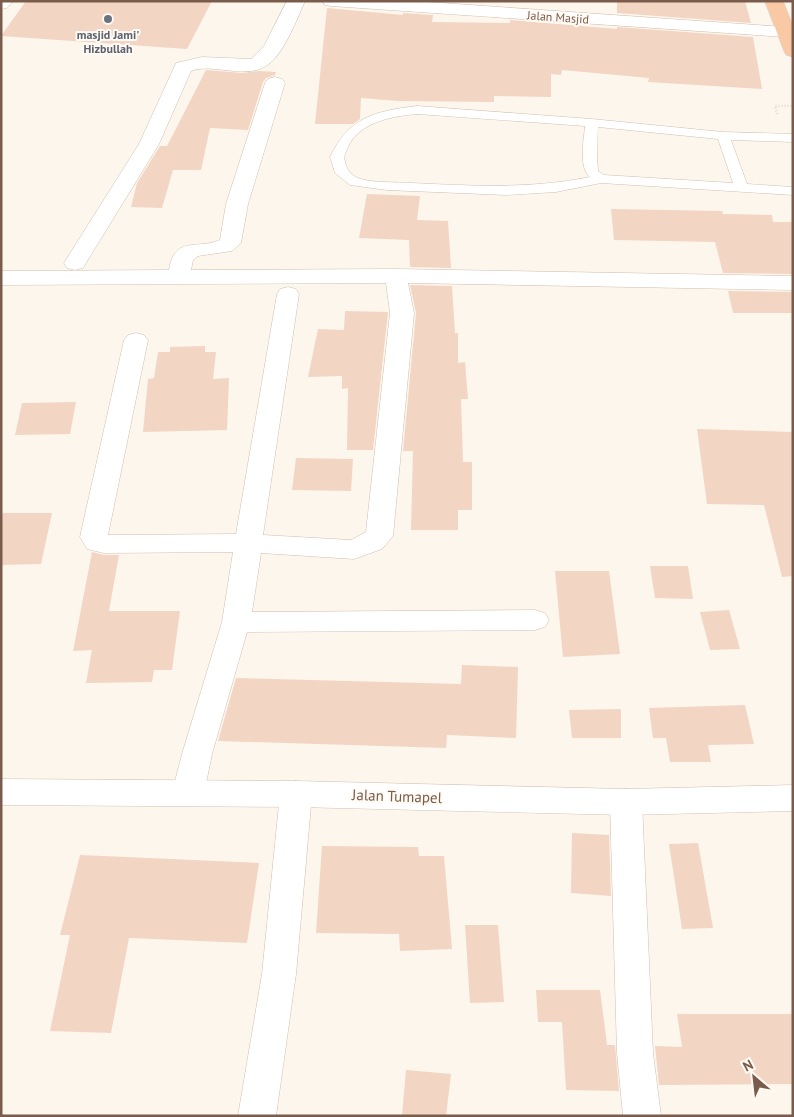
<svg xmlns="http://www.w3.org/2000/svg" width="794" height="1117" viewBox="0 0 794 1117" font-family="'PT Sans',sans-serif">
	<rect width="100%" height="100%" fill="#fdf6ec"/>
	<g fill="#f3d5c3">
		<path d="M 26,1 L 212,1 L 187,49 L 1,36 Z"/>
		<path d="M 617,1 L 745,1 L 751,23 L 617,13 Z"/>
		<path d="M 327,8 L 403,15 L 403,13 L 433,15 L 432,22 L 510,23 L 510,20 L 617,29 L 617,27 L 753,37 L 762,89 L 648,82 L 649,78 L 562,70 L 561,75 L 551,74 L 551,97 L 494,96 L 494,102 L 398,101 L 361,98 L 360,119 L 353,124 L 315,124 Z"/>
		<path d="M 206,70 L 242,73 L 259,71 L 276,72 L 275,75 L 266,78 L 263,82 L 248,130 L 210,128 L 201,170 L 173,170 L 162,208 L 131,207 L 137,183 L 160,146 L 167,146 Z"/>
		<path d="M 367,194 L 420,196 L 417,220 L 448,221 L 451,268 L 410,267 L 409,240 L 359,238 Z"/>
		<path d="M 611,209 L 722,211 L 723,214 L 772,215 L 773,222 L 793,222 L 793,274 L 723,273 L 715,242 L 614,240 Z"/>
		<path d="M 410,285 L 452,286 L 455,333 L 458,333 L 458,363 L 465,362 L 468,399 L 461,399 L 463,462 L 472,462 L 472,510 L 458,510 L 458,530 L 411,530 L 413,451 L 403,451 L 416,313 Z"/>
		<path d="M 728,291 L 793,292 L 793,313 L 733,313 Z"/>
		<path d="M 345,311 L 388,312 L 373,450 L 347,450 L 348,388 L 342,389 L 342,376 L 308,377 L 318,329 L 344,330 Z"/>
		<path d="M 205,346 L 205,352 L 216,352 L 213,379 L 229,378 L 227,430 L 143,432 L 148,379 L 154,378 L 158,352 L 170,352 L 170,347 Z"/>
		<path d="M 76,402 L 70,434 L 15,435 L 22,403 Z"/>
		<path d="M 697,429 L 793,432 L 793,576 L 782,577 L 764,505 L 707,504 Z"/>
		<path d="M 296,458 L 353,459 L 351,491 L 292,490 Z"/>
		<path d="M 1,513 L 52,513 L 41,564 L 1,565 Z"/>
		<path d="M 92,552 L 104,555 L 119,555 L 109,611 L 180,611 L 172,670 L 154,670 L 152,682 L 86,683 L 92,650 L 73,651 Z"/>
		<path d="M 650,566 L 688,566 L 693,599 L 655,598 Z"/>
		<path d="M 555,571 L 609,571 L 620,654 L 563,657 Z"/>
		<path d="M 729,610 L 740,649 L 710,650 L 700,612 Z"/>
		<path d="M 462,665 L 518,667 L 516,738 L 447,735 L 446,748 L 218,741 L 236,678 L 461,684 Z"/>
		<path d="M 745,705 L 754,744 L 708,745 L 711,762 L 670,762 L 666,738 L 653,738 L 649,708 Z"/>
		<path d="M 621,709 L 621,738 L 572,738 L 569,710 Z"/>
		<path d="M 572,833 L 609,835 L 611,896 L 571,893 Z"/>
		<path d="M 698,843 L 713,928 L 682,929 L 669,844 Z"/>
		<path d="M 322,846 L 418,847 L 419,856 L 444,856 L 452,949 L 400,951 L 399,934 L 316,933 Z"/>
		<path d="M 80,855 L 259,863 L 247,943 L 129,938 L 111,1033 L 50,1031 L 70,935 L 60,935 Z"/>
		<path d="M 465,925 L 498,925 L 504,1002 L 470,1003 Z"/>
		<path d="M 536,990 L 600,990 L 607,1045 L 615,1045 L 619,1091 L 566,1090 L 562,1022 L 538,1022 Z"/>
		<path d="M 677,1014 L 793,1014 L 793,1084 L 659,1085 L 655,1046 L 682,1047 Z"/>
		<path d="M 406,1070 L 451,1074 L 446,1116 L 402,1116 Z"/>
	</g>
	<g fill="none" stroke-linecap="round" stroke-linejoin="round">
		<defs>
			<path id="service" d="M 417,106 L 592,119 L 723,132 L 793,134 L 793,142 L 731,140 L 747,184 L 793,187 L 793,195 L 601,183 L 556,192 L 506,195 L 387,190 L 350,185 L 335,173 L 330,157 C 349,117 375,111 417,106 ZM 417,114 L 585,126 C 584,140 578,167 590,177 C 530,189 473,186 412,183 C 399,182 369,183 358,178 C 351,175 346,169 345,161 C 343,156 346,152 348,147 C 359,122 393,116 417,114 ZM 598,127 L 718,139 L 733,183 L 604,175 L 598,171 L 597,155 Z"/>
			<g id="minor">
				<path d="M 1,1 L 13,1 L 7,8 L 1,9 Z"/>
				<path d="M 287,1 L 305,1 C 297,19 282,59 264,67 C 255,72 244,72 234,71 C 220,70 204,66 191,71 L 159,144 L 86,263 L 83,268 L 75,270 L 67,268 L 64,263 L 139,144 L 176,63 L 202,57 L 251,59 L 264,46 Z"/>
				<path d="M 322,1 L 413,1 L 785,27 L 791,28 L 793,34 L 785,37 L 331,6 L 325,5 Z"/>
				<path d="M 275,77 L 282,79 L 285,83 L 248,204 L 241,243 L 232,251 L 198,256 L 193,260 L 191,270 L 396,269 L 793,276 L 793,290 L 408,283 L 414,313 L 393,536 L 382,549 L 354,559 L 261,553 L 252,612 L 535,610 L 545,613 L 549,620 L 545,627 L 535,630 L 247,632 L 212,754 L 204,793 L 199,802 L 188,806 L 177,802 L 172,793 L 182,754 L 222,622 L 233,552 L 104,553 L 87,549 L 80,537 L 124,340 L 128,335 L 136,333 L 144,335 L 148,340 L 108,535 L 236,534 L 277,294 L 280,289 L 288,287 L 296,289 L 299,294 L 263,535 L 351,540 L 366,532 L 390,313 L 386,283 L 1,285 L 1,271 L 169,270 C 174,235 197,250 220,240 L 226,204 L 265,83 L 268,79 Z"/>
				<path d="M 296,781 L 307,785 L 312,794 L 296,974 L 276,1116 L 238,1116 L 262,974 L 280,794 L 285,785 Z"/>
				<path d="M 626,789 L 637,793 L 642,802 L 653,1053 L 661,1116 L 623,1116 L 617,1053 L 610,802 L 615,793 Z"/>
			</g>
			<path id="tertiary" d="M 1,779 L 296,781 L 626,789 L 793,785 L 793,811 L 626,815 L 296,807 L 1,805 Z"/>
			<path id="trunk" d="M 765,1 L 783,1 L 793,26 L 793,57 L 786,55 L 784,51 Z"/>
		</defs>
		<use href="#service" stroke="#d1beb0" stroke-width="1"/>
		<use href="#minor" stroke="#d1beb0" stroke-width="1"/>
		<use href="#tertiary" stroke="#d1beb0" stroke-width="1"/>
		<use href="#trunk" stroke="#dad1cd" stroke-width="1"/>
		<path stroke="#d9b8a5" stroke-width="2.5" stroke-dasharray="0.5 2.5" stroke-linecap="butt" d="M 777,114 L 775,106 L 793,106"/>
		<use href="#service" fill="#fff" fill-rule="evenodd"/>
		<use href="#minor" fill="#fff" fill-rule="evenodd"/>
		<use href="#tertiary" fill="#fff" fill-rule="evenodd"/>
		<use href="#trunk" fill="#f9c8a4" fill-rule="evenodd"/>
	</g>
	<circle fill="#6b7280" stroke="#fffaf3" stroke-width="2" cx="108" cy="19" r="5"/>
	<g text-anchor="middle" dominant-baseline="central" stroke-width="4" stroke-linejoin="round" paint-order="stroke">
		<g font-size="12" fill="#7a5c4d" stroke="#fffaf3">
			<text transform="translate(558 17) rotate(4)">Jalan Masjid</text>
		</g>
		<g font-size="12" font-weight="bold" fill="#5b616d" stroke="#fffaf3">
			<text x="108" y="34">masjid Jami'<tspan x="108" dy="14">Hizbullah</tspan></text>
		</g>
		<g font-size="15" fill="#7a5c4d" stroke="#fffaf3">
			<text transform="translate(397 796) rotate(2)">Jalan Tumapel</text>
		</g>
	</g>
	<rect width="794" height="1117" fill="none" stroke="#7a5c4d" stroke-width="5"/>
	<g transform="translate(754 1077) rotate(332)" stroke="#fffaf3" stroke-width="4" paint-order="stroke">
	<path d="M0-4L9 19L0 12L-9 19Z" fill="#7a5c4d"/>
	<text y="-8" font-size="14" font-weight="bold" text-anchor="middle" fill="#7a5c4d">N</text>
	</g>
</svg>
